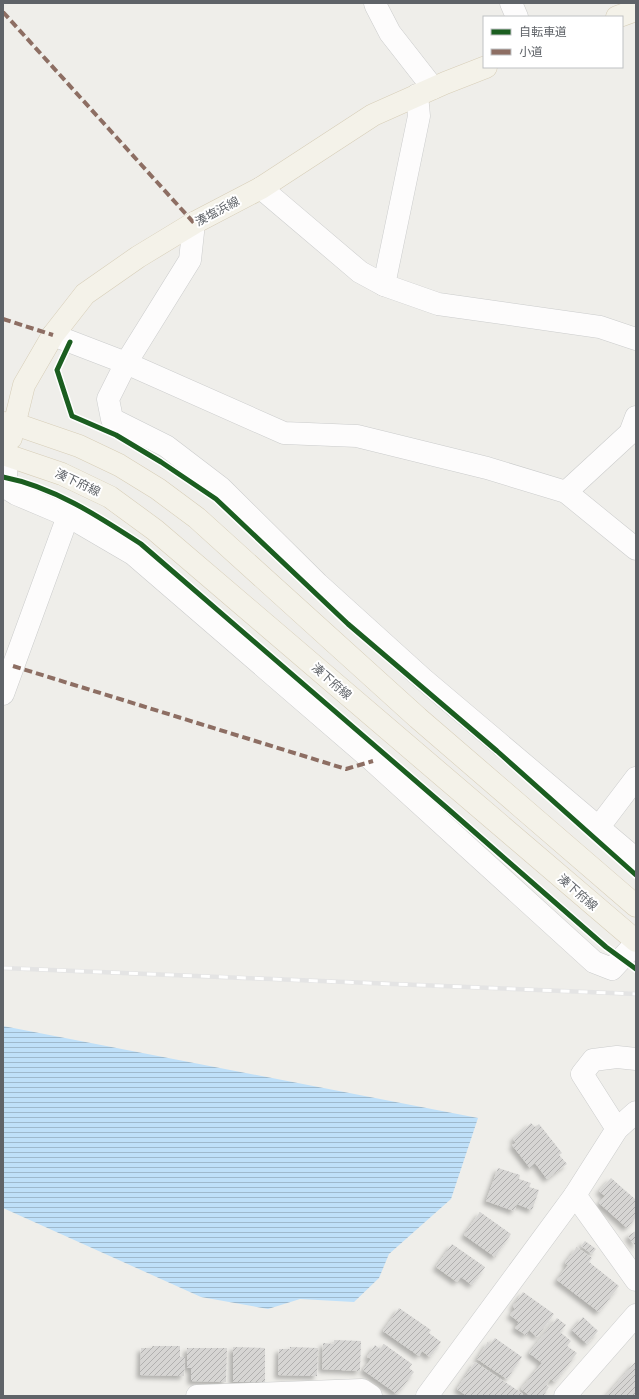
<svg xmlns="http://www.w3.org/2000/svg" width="639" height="1399" viewBox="0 0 639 1399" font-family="Manrope,'Noto Sans JP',sans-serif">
	<defs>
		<pattern id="water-rules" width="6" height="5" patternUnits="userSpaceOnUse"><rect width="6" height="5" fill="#bfe0f9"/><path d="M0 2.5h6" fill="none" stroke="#9eb9cd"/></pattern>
		<pattern id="building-hatch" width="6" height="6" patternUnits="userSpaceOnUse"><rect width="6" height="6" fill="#d6d5d3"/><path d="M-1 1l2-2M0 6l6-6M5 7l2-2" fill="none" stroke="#b1b0af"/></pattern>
		<filter id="shadow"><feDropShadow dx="-3.5" dy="3.5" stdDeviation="2" flood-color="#0004"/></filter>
	</defs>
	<rect width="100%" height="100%" fill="#efeeea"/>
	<path fill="url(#water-rules)" d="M 3,1026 L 478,1118 L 451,1199 L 389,1254 L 379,1278 L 354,1302 L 300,1299 L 268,1309 L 201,1297 L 3,1208 Z"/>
	<g fill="url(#building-hatch)" filter="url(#shadow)">
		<path d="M 531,1123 L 535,1127 L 539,1124 L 562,1153 L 559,1155 L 567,1164 L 547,1179 L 535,1163 L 530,1168 L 512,1145 L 516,1143 L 513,1139 Z"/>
		<path d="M 498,1168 L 520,1175 L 519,1179 L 531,1183 L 529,1187 L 539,1190 L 532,1210 L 517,1204 L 514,1211 L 486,1201 Z"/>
		<path d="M 611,1178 L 636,1200 L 636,1217 L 627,1228 L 599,1203 L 605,1196 L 599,1191 Z"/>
		<path d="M 480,1212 L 511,1234 L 495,1257 L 464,1235 Z"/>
		<path d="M 636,1231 L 636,1247 L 628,1236 Z"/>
		<path d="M 585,1241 L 596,1249 L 592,1254 L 581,1246 Z"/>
		<path d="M 452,1244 L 485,1267 L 472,1285 L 461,1277 L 457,1282 L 436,1267 Z"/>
		<path d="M 577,1247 L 592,1258 L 589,1262 L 619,1286 L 599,1312 L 557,1280 L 568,1265 L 565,1263 Z"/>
		<path d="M 523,1292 L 554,1314 L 537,1337 L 529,1330 L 526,1335 L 515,1328 L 519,1322 L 510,1315 L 515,1309 L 513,1306 Z"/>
		<path d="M 399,1308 L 431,1330 L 429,1333 L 441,1342 L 430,1357 L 422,1351 L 419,1356 L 383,1331 Z"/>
		<path d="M 583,1317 L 598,1331 L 587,1344 L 572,1330 Z"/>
		<path d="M 557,1318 L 566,1325 L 560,1332 L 571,1341 L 567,1346 L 577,1353 L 555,1382 L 551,1379 L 546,1385 L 549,1387 L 543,1396 L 530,1396 L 521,1389 L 542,1363 L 529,1353 Z"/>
		<path d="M 495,1338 L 522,1357 L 507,1379 L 477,1359 L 488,1342 L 490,1344 Z"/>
		<path d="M 334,1340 L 361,1341 L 360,1371 L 322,1369 L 323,1343 L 334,1344 Z"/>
		<path d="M 384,1344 L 412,1364 L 409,1368 L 414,1372 L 397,1394 L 363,1370 L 371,1359 L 367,1357 L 375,1345 L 380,1349 Z"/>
		<path d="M 152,1346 L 180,1346 L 180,1357 L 185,1357 L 184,1376 L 140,1375 L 141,1348 L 152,1348 Z"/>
		<path d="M 233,1347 L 265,1348 L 265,1382 L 233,1382 Z"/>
		<path d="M 290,1347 L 318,1348 L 317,1376 L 278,1375 L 279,1349 L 290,1349 Z"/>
		<path d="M 187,1348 L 227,1348 L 226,1382 L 191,1381 L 191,1368 L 187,1368 Z"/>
		<path d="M 636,1361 L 636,1396 L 606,1396 Z"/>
		<path d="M 475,1362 L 523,1394 L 522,1396 L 467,1396 L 457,1389 Z"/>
	</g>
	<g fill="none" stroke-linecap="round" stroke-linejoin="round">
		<defs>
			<g id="minor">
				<path d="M 375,3 L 376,6 L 390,33 L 433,88"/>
				<path d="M 511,3 L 517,17"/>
				<path d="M 261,188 L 360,272 L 384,285 L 438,304 L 600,327 L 636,339"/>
				<path d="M 194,223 L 190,260 L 126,363 L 108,399 L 112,419 L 166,446 L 221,488 L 318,584 L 423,679 L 636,859"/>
				<path d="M 384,285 L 419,116 L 417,95"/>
				<path d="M 53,335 L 126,363 L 284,433 L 357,436 L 487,468 L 566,492 L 636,549"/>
				<path d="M 7,455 L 6,478 L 8,489 L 16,494 L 68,516 L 133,554 L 373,761 L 594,962 L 612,969 L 636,943"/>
				<path d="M 566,492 L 630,433 L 636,417"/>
				<path d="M 3,694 L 68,516"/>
				<path d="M 598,828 L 636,778"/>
				<path d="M 617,1129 L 582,1074 L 593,1060 L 617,1057 L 636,1059"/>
				<path d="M 575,1195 L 636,1280"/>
				<path d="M 197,1396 L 362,1390 L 371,1396"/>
				<path d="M 427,1396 L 575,1195 L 617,1129 L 636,1112"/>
				<path d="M 565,1396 L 636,1315"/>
			</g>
			<g id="major">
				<path d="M 617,17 L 636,10"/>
				<path d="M 3,423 L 15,424 L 79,446 L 119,465 L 158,489 L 197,518 L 418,718 L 636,906"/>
				<path d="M 11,438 L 24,385 L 53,335 L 85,294 L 138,257 L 194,223 L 261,188 L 373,115 L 445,83 L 486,67"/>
				<path d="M 3,454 L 62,474 L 110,497 L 155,530 L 636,941"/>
			</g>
		</defs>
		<use href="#minor" stroke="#cbcccc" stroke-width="23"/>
		<use href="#major" stroke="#d7ceb8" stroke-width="23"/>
		<use href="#minor" stroke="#fdfcfc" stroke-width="22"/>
		<use href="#major" stroke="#f4f2e9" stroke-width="22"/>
		<defs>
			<path id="rail" d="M 3,968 L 636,994"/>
		</defs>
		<use href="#rail" stroke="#e4e4e4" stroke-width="4.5"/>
		<use href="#rail" stroke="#fff" stroke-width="3" stroke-dasharray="9" stroke-linecap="butt"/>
		<g stroke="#8d6e63" stroke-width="4" stroke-dasharray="8 4" stroke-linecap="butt">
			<path d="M 3,12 L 194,223"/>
			<path d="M 3,319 L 53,335"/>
			<path d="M 13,666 L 346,769 L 373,761"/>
		</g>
		<defs>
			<g id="cycleway">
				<path d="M 70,342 L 57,370 L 72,416 L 116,435 L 161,462 L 216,499 L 348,624 L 497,751 L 636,875"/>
				<path d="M 3,477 C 54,487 98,516 141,544 L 447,808 L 606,947 L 636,969"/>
			</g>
		</defs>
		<use href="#cycleway" stroke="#fff" stroke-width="8"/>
		<use href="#cycleway" stroke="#1b5e20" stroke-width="5"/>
	</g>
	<g text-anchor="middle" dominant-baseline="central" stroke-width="4" stroke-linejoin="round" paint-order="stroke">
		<g font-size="12" fill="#5f6368" stroke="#fff">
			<text transform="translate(217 211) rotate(-28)">湊塩浜線</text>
			<text transform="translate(78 482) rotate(25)">湊下府線</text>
			<text transform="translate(332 681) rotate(41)">湊下府線</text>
			<text transform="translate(578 892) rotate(41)">湊下府線</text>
		</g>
	</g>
	<rect width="639" height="1399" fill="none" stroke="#5f6368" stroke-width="8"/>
	<rect x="483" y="16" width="140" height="52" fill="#ffffff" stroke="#bfc1c3"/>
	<rect x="491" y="29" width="20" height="6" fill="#1b5e20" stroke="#bfc1c3"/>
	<text x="519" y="36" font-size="12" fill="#5f6368">自転車道</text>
	<rect x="491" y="49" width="20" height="6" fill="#8d6e63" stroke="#bfc1c3"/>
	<text x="519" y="56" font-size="12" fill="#5f6368">小道</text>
</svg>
